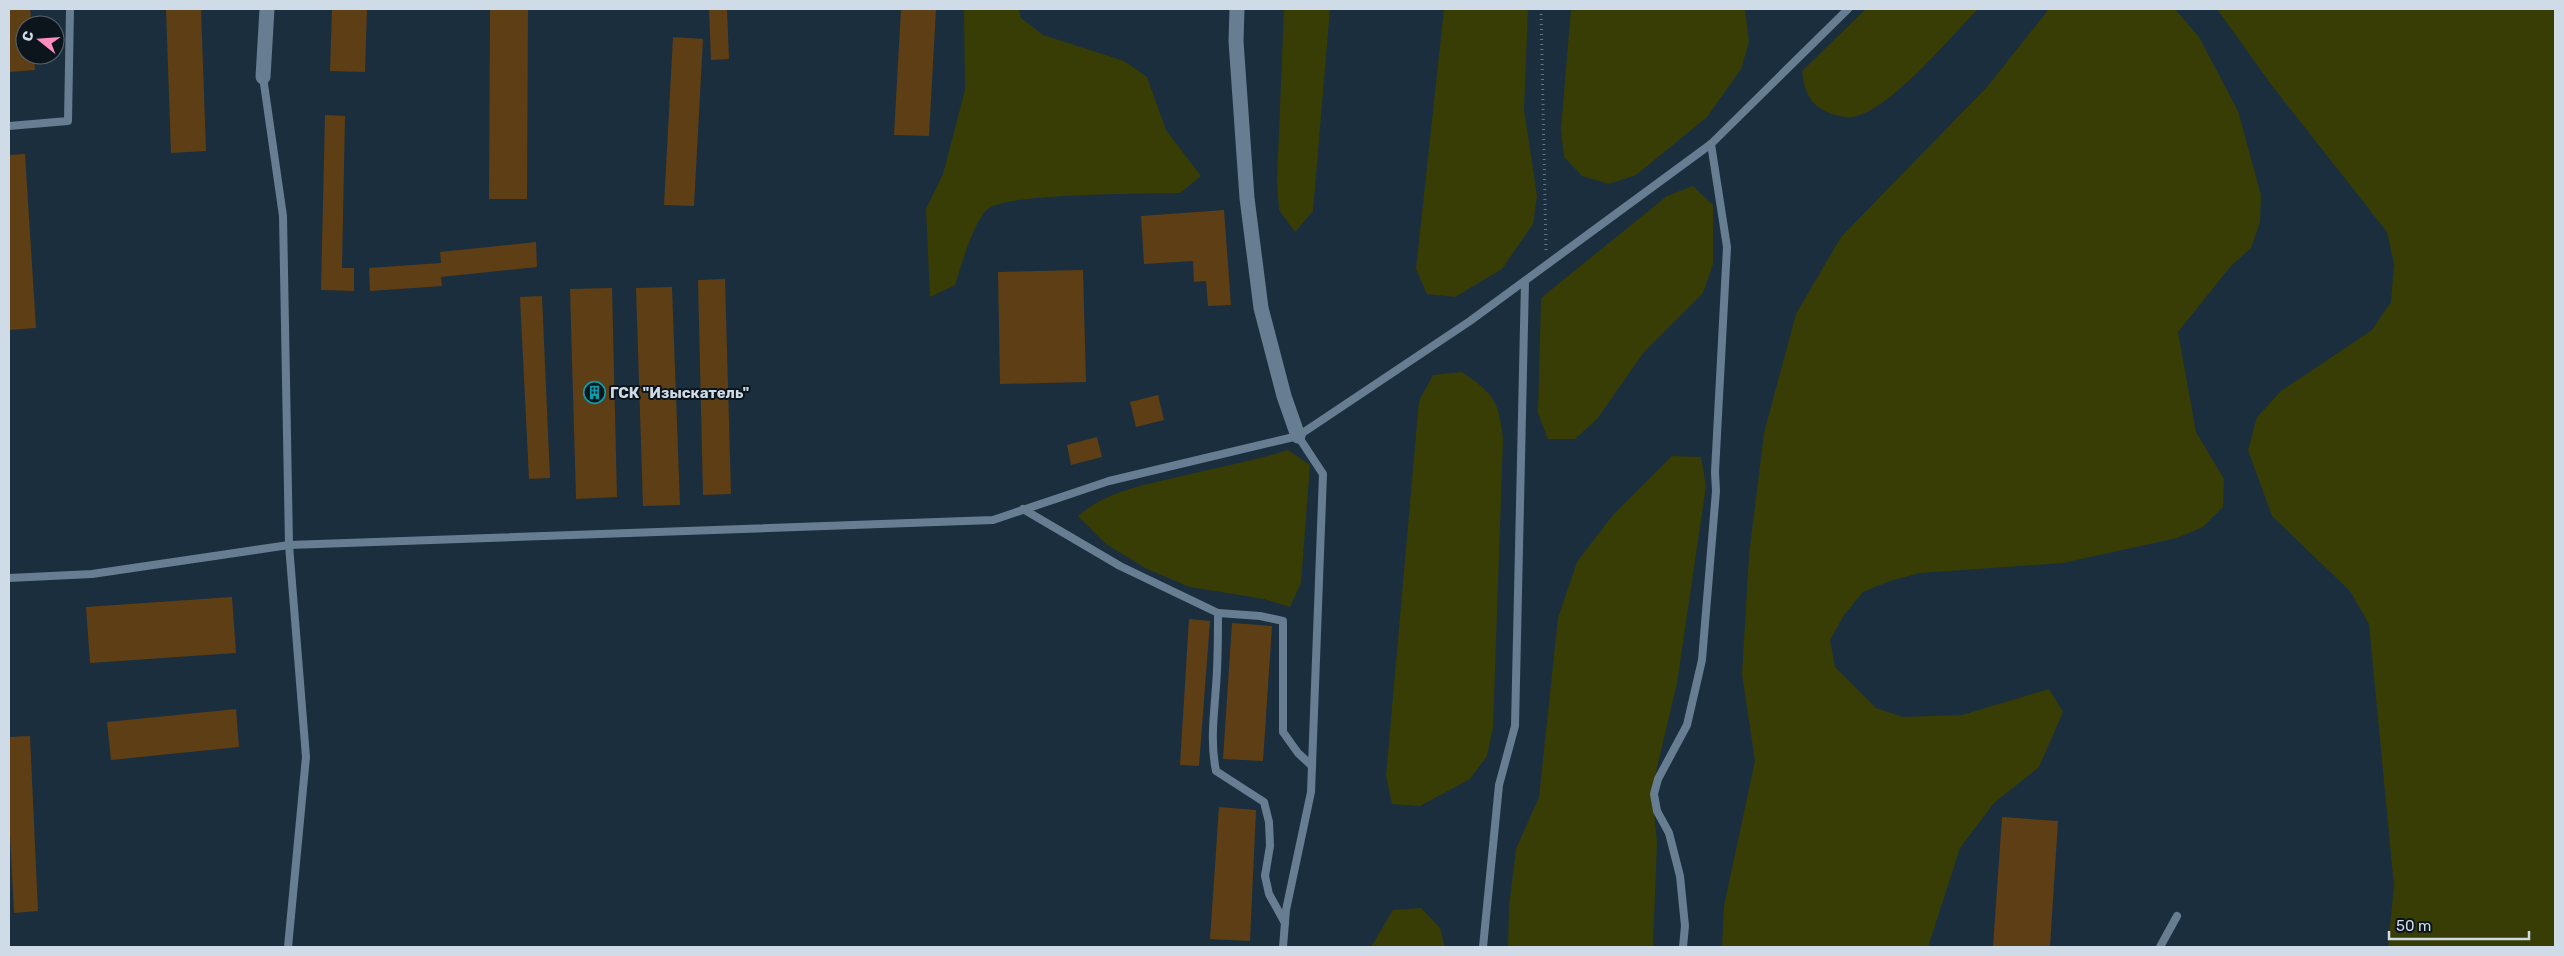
<svg xmlns="http://www.w3.org/2000/svg" width="2564" height="956" viewBox="0 0 2564 956" font-family="Rubik,sans-serif">
	<rect width="100%" height="100%" fill="#1a2e3e"/>
	<g fill="#383d05">
		<path d="M 964,9 L 1019,9 L 1021,18 L 1043,35 L 1124,61 L 1147,77 L 1166,130 L 1201,176 L 1180,193 C 1145,194 1011,193 989,208 C 974,219 961,267 955,285 L 930,297 L 926,209 L 943,174 L 965,90 Z"/>
		<path d="M 1284,9 L 1330,9 L 1313,211 L 1295,232 L 1279,210 L 1277,181 Z"/>
		<path d="M 1444,9 L 1528,9 L 1524,109 L 1537,196 L 1533,224 L 1502,269 L 1455,297 L 1427,294 L 1416,269 Z"/>
		<path d="M 1571,9 L 1745,9 L 1749,42 L 1741,69 L 1707,117 L 1636,175 L 1609,184 L 1582,176 L 1564,157 L 1561,129 Z"/>
		<path d="M 1866,9 L 1978,9 C 1950,37 1889,112 1852,117 C 1844,118 1836,115 1829,113 C 1810,105 1804,91 1802,71 Z"/>
		<path d="M 2049,9 L 2175,9 L 2199,37 L 2238,111 L 2261,195 L 2260,222 L 2251,248 L 2230,267 L 2178,332 L 2196,432 L 2224,479 L 2223,507 L 2203,527 L 2177,538 L 2063,563 L 1920,573 L 1890,581 L 1863,592 L 1844,615 L 1830,640 L 1835,667 L 1876,708 L 1903,717 L 1962,715 L 2049,689 L 2063,712 L 2039,767 L 1994,803 L 1960,848 L 1928,947 L 1722,947 L 1724,906 L 1755,761 L 1742,674 L 1749,555 L 1764,433 L 1796,314 L 1841,237 L 1987,87 Z"/>
		<path d="M 2217,9 L 2555,9 L 2555,947 L 2388,947 L 2394,886 L 2369,624 L 2350,591 L 2272,516 L 2248,450 L 2257,417 L 2281,391 L 2372,330 L 2391,302 L 2394,264 L 2387,232 L 2273,87 Z"/>
		<path d="M 1693,186 L 1713,205 L 1713,264 L 1703,293 L 1644,352 L 1597,419 L 1575,439 L 1548,439 L 1538,413 L 1541,298 L 1667,196 Z"/>
		<path d="M 1462,372 C 1494,394 1499,401 1503,440 L 1493,728 L 1487,756 L 1470,779 L 1420,806 L 1392,804 L 1386,776 L 1419,401 L 1433,375 Z"/>
		<path d="M 1288,450 L 1310,465 L 1301,583 L 1290,607 L 1264,599 L 1190,587 L 1147,569 L 1106,544 L 1078,516 C 1105,493 1135,487 1169,479 C 1209,469 1249,462 1288,450 Z"/>
		<path d="M 1672,456 L 1701,457 L 1706,486 L 1677,683 L 1652,789 L 1657,842 L 1653,947 L 1508,947 L 1509,907 L 1516,849 L 1539,797 L 1558,618 L 1577,562 L 1612,516 Z"/>
		<path d="M 1421,908 L 1440,928 L 1445,947 L 1371,947 L 1393,910 Z"/>
	</g>
	<g fill="#5e3e14">
		<path d="M 9,9 L 30,9 L 32,25 L 25,25 L 25,55 L 34,55 L 35,70 L 9,72 Z"/>
		<path d="M 166,9 L 201,9 L 206,151 L 171,153 Z"/>
		<path d="M 332,9 L 367,9 L 365,72 L 330,71 Z"/>
		<path d="M 490,9 L 528,9 L 527,199 L 489,199 Z"/>
		<path d="M 709,9 L 727,9 L 729,59 L 711,60 Z"/>
		<path d="M 901,9 L 936,9 L 929,136 L 894,135 Z"/>
		<path d="M 673,37 L 703,39 L 694,206 L 664,205 Z"/>
		<path d="M 325,115 L 345,116 L 342,268 L 354,268 L 354,291 L 321,290 Z"/>
		<path d="M 25,154 L 36,328 L 9,330 L 9,155 Z"/>
		<path d="M 1224,210 L 1231,305 L 1208,306 L 1206,281 L 1194,282 L 1193,261 L 1144,264 L 1141,216 Z"/>
		<path d="M 536,242 L 537,267 L 441,277 L 442,286 L 370,291 L 369,268 L 441,263 L 440,252 Z"/>
		<path d="M 1083,270 L 1086,382 L 1000,384 L 998,272 Z"/>
		<path d="M 725,279 L 731,494 L 703,495 L 698,280 Z"/>
		<path d="M 672,287 L 680,505 L 643,506 L 636,288 Z"/>
		<path d="M 612,288 L 617,497 L 576,499 L 570,289 Z"/>
		<path d="M 542,296 L 550,478 L 529,479 L 520,297 Z"/>
		<path d="M 1158,395 L 1164,420 L 1136,427 L 1130,402 Z"/>
		<path d="M 1097,437 L 1102,457 L 1071,465 L 1067,445 Z"/>
		<path d="M 232,597 L 236,653 L 90,663 L 86,607 Z"/>
		<path d="M 1189,619 L 1210,621 L 1199,766 L 1180,765 Z"/>
		<path d="M 1232,623 L 1272,626 L 1263,761 L 1223,759 Z"/>
		<path d="M 236,709 L 239,747 L 111,760 L 107,722 Z"/>
		<path d="M 30,736 L 38,911 L 14,913 L 9,815 L 9,737 Z"/>
		<path d="M 1219,807 L 1256,810 L 1250,941 L 1210,939 Z"/>
		<path d="M 2002,817 L 2058,821 L 2050,947 L 1993,947 Z"/>
	</g>
	<g fill="none" stroke-linecap="round" stroke-linejoin="round">
		<path stroke="#627381" stroke-width="3" stroke-dasharray="1 4" stroke-linecap="butt" d="M 1541,9 L 1546,250"/>
		<g stroke="#677d91" stroke-width="8">
			<path d="M 263,77 L 283,216 L 289,545 L 993,520 L 1109,481 L 1298,436 L 1470,321 L 1711,144 L 1848,9"/>
			<path d="M 9,126 L 68,121 L 70,9"/>
			<path d="M 1023,509 L 1120,566 L 1218,613 C 1218,638 1218,662 1216,686 C 1214,716 1210,742 1216,771 L 1264,802 L 1269,822 L 1270,846 L 1265,876 L 1269,894 L 1285,923"/>
			<path d="M 9,578 L 92,574 L 289,545 L 306,757 L 288,947"/>
			<path d="M 1218,613 L 1260,616 L 1283,621 L 1283,732 L 1298,753 L 1312,766"/>
			<path d="M 1283,947 L 1286,910 L 1311,792 L 1323,474 L 1298,436"/>
			<path d="M 1483,947 L 1499,785 L 1515,726 L 1525,281"/>
			<path d="M 1683,947 L 1685,926 L 1680,876 L 1669,833 L 1657,811 L 1654,794 L 1658,779 L 1687,725 L 1702,660 L 1716,491 L 1715,472 L 1727,247 L 1711,144"/>
			<path d="M 2160,947 L 2177,916"/>
		</g>
		<g stroke="#677d91" stroke-width="15">
			<path d="M 1237,9 L 1236,41 L 1247,198 L 1261,308 L 1284,396 L 1298,436"/>
			<path d="M 263,77 L 267,9"/>
		</g>
	</g>
	<defs>
		<symbol id="building-ring" viewBox="-11 -11 22 22"><circle r="9.5" fill="#0c151c" stroke="#0f9aa8" stroke-width="1.5"/><path d="M-4-6H4V6H1V3H-1V6H-4ZM-2.5-4.3h1.7v1.8h-1.7ZM.8-4.3h1.7v1.8H.8ZM-2.5-1h1.7V.8h-1.7ZM.8-1h1.7V.8H.8Z" fill="#0f9aa8"/></symbol>
	</defs>
	<g fill-rule="evenodd">
		<use href="#building-ring" x="582" y="380" width="25" height="25"/>
	</g>
	<g text-anchor="middle" dominant-baseline="central" stroke-width="4" stroke-linejoin="round" paint-order="stroke">
		<g font-size="15" font-weight="bold" fill="#cfdbe6" stroke="#0c151c" text-anchor="start">
			<text x="610" y="393">ГСК "Изыскатель"</text>
		</g>
	</g>
	<rect width="2564" height="956" fill="none" stroke="#cfdbe6" stroke-width="20"/>
	<g transform="translate(40 40) rotate(287)"><circle r="24" fill="#0c151c" stroke="#5a646d"/>
	<path d="M0-4L9 19L0 12L-9 19Z" fill="#fd8ec0"/>
	<text y="-8" font-size="14" font-weight="bold" text-anchor="middle" fill="#cfdbe6">С</text>
	</g>
	<path d="M2389 931v8h140v-8" fill="none" stroke="#cfdbe6" stroke-width="2.5"/>
	<text x="2396" y="931" font-size="15" fill="#cfdbe6" stroke="#0c151c" stroke-width="4" paint-order="stroke">50 m</text>
</svg>
